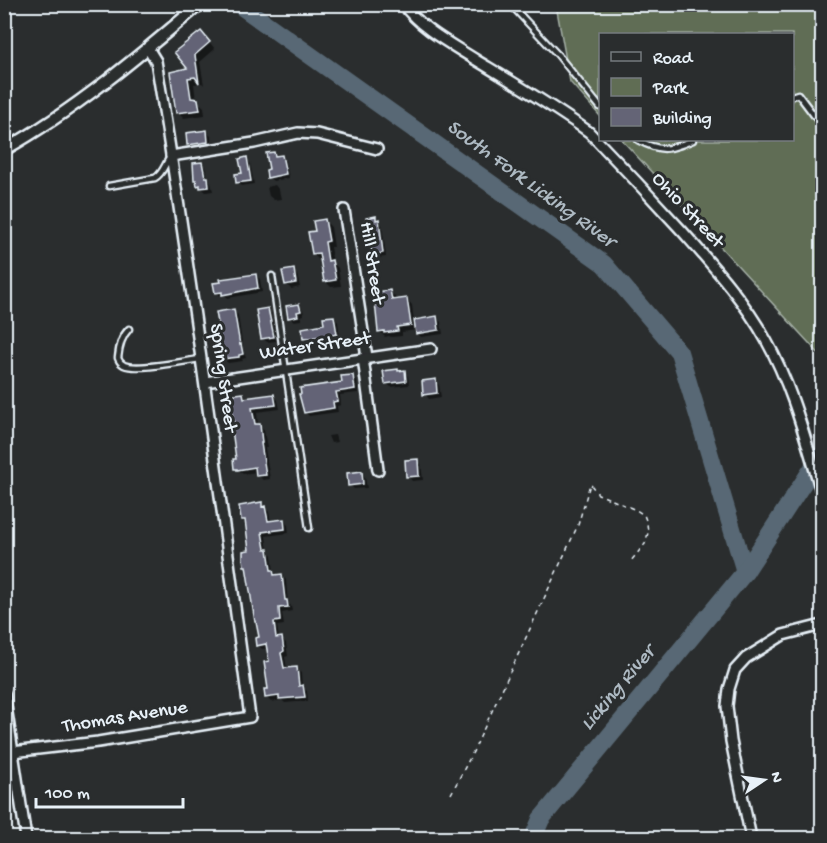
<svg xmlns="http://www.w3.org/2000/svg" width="827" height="843" viewBox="0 0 827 843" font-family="'Gochi Hand',sans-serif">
	<rect width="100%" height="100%" fill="#2a2d2e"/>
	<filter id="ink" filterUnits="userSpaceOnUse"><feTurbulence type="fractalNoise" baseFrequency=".0167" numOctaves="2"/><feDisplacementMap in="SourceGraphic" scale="12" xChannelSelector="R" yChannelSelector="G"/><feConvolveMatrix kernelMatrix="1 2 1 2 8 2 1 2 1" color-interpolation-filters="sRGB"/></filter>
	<g filter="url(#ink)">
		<path fill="#606d54" stroke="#a4afa6" stroke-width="1.5" d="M 556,5 L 822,5 L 822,357 L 622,140 L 792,140 L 792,34 L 600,34 L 600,116 L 570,82 Z"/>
		<g fill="#0007">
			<path d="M 207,39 L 215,49 L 200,62 L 204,85 L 202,83 L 194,84 L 196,100 L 204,107 L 205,115 L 184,118 L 178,112 L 190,69 L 177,53 Z"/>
			<path d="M 206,132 L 211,136 L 212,146 L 192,148 L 188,144 Z"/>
			<path d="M 274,153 L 278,157 L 281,156 L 285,160 L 289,178 L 273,181 L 269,177 Z"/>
			<path d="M 247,159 L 250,163 L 254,184 L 241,186 L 237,182 L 244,174 Z"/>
			<path d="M 202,164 L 206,168 L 208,179 L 211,183 L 213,191 L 206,192 L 198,185 Z"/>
			<path d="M 275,185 L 279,190 L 281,199 L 274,200 L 269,196 L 267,187 Z"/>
			<path d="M 376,218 L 382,225 L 386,257 L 377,258 L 374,254 L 371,237 L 367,233 Z"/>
			<path d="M 325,221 L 331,227 L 334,247 L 330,247 L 333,263 L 338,268 L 341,286 L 331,287 L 325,281 L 321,259 L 319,260 L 313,254 Z"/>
			<path d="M 293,271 L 297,275 L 300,287 L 291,289 L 287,285 Z"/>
			<path d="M 255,275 L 260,279 L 262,292 L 228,298 L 226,296 L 221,296 L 216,292 Z"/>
			<path d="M 390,292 L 395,297 L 396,301 L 407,299 L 412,305 L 414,321 L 437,318 L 441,322 L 443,334 L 421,337 L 417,333 L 417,330 L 402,332 L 402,336 L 391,337 L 389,336 L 385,337 L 379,331 Z"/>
			<path d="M 299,305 L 303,310 L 304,315 L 301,316 L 301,320 L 294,321 L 289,317 Z"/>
			<path d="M 267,309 L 271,314 L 277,341 L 267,342 L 263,338 Z"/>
			<path d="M 234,311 L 238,315 L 243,349 L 246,358 L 242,359 L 243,361 L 228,363 L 223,358 Z"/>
			<path d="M 334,317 L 338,322 L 340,338 L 309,343 L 305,339 L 303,329 L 326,326 Z"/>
			<path d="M 404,372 L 408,376 L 409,385 L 391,387 L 386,383 Z"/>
			<path d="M 352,376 L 357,380 L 358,393 L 340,395 L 341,405 L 337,406 L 338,412 L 309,416 L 305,412 Z"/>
			<path d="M 435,381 L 439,385 L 441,397 L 429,399 L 425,394 Z"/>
			<path d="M 243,394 L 247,399 L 273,395 L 278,400 L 280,409 L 257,412 L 258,425 L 264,430 L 267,448 L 265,448 L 270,479 L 263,480 L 258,475 L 257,472 L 243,474 L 236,468 L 237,460 L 236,422 L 233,410 L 229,406 Z"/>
			<path d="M 335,435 L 337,442 L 331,443 L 328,436 Z"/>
			<path d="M 417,460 L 421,464 L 423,480 L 412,481 L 408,476 Z"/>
			<path d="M 361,473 L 365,477 L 367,488 L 354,489 L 350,485 Z"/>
			<path d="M 261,504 L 269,512 L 271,522 L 283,520 L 288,525 L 289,533 L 266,536 L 268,551 L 272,555 L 274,572 L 278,576 L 282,575 L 286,580 L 288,603 L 291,606 L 292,611 L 282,613 L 284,625 L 277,626 L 279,639 L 281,638 L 286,643 L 288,656 L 285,657 L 287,669 L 296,668 L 301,673 L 302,687 L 307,691 L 308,701 L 285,703 L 282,700 L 271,702 L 266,697 L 270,690 L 270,662 L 269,648 L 262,649 L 258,645 L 261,639 L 251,551 L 247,525 L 242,520 Z"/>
		</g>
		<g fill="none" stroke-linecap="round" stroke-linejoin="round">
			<g stroke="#586874" stroke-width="18">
				<path d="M 238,4 L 604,264 L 679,352 L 745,572"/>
				<path d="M 533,838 L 541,819 L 745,572 L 822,454"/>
			</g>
		</g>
		<g fill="#646476" stroke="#e8f1f8" stroke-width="1.5">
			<path d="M 201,31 L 210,42 L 195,55 L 199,83 L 195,77 L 188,78 L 191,98 L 198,99 L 200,110 L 176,113 L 170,72 L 187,68 L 174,52 Z"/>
			<path d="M 207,130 L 208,142 L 187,145 L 186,133 Z"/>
			<path d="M 274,152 L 275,156 L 282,155 L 286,174 L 267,178 L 266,170 L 269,169 L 266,153 Z"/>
			<path d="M 247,157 L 251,181 L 236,183 L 235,174 L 242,173 L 239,159 Z"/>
			<path d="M 202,162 L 205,177 L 208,177 L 209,187 L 200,188 L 200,185 L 197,186 L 196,180 L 194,180 L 193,163 Z"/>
			<path d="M 376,216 L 376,220 L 379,219 L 383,253 L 372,255 L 370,233 L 366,234 L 364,221 L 367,221 L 366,218 Z"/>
			<path d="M 325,219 L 329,241 L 325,242 L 328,261 L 332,260 L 336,280 L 324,282 L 319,253 L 312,254 L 308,232 L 315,231 L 313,221 Z"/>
			<path d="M 294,269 L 296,283 L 285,285 L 282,271 Z"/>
			<path d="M 256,274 L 258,288 L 222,295 L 222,292 L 215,293 L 213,283 L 221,282 L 220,279 Z"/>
			<path d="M 390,290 L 392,300 L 407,298 L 411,325 L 397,327 L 398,331 L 384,333 L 384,331 L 378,332 L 375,302 L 378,302 L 377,292 Z"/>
			<path d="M 299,304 L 301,311 L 297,312 L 298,316 L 288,318 L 286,306 Z"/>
			<path d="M 268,308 L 274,337 L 261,339 L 256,310 Z"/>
			<path d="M 234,309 L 240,345 L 241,344 L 243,354 L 239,355 L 239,357 L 222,359 L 218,338 L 220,334 L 216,312 Z"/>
			<path d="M 334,316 L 337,334 L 303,339 L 302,328 L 324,324 L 323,317 Z"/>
			<path d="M 437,316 L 439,330 L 416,334 L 414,320 Z"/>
			<path d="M 398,369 L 398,371 L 405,370 L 406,381 L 385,384 L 383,371 Z"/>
			<path d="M 353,375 L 355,389 L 336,392 L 338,401 L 333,402 L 334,408 L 304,413 L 299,394 L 301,394 L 300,388 L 342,382 L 341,376 Z"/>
			<path d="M 436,379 L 437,393 L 423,395 L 422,381 Z"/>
			<path d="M 243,393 L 244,398 L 274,394 L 276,405 L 252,408 L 255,424 L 260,424 L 262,443 L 261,443 L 266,475 L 256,476 L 255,467 L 237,470 L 237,469 L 234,469 L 233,459 L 236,459 L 231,422 L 234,421 L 230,406 L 228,407 L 226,397 L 229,396 L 229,395 Z"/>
			<path d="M 418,459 L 419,476 L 406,477 L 405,460 Z"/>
			<path d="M 362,471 L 363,484 L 348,486 L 347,473 Z"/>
			<path d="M 262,502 L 262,507 L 265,506 L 268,521 L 284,519 L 285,529 L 262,532 L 265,549 L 268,549 L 271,570 L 273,570 L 274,575 L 282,574 L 285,600 L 287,600 L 288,607 L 279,608 L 280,621 L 274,622 L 276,638 L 282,637 L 284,651 L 281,653 L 284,668 L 297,667 L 299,686 L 303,685 L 305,697 L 279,699 L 279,696 L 265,698 L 264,689 L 268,689 L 264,662 L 269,661 L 266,644 L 256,646 L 255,638 L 259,637 L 256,622 L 255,622 L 246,566 L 244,566 L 243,558 L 243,551 L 249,550 L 245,520 L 241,520 L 239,506 Z"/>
		</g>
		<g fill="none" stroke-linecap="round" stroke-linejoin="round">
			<defs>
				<g id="service">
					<path d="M 510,4 L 558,55 L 600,107"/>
					<path d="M 792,96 L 798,94 L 822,126"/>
					<path d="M 638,140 C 662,153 669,150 693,140"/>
					<path d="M 109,186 L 155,178 C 163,174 165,163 171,156"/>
					<path d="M 272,276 L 309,528"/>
					<path d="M 129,329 C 121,337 119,347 118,358 C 120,362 119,362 124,365 C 137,371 184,361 201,359"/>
				</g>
				<g id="minor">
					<path d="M 403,4 C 421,29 451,44 476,60 C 514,83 553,106 589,132 C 621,165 652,198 683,232 C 713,266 744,300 766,340 C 793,388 806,442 822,494"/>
					<path d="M 171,156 L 254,143 L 298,133 L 317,134 L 377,149"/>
					<path d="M 344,210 L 367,357"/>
					<path d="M 363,358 L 378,470"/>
					<path d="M 205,382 L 431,349"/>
					<path d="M 4,693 L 26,838"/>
					<path d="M 4,753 L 98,742 L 250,717 C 220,498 192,279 156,61 L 148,48"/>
					<path d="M 751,838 L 731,741 L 727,706 L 729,689 L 735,670 L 746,658 L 783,635 L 822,625"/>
				</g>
				<path id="tertiary" d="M 4,150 C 75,110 138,57 200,4"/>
			</defs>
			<use href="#service" stroke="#e8f1f8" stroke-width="9"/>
			<use href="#minor" stroke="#e8f1f8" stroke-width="14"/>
			<use href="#tertiary" stroke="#e8f1f8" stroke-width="15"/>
			<g stroke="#e8f1f8" stroke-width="1.5" stroke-dasharray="4.5 4.5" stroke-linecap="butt">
				<path d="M 591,485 L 598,494 L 636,510 L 644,515 L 647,523 L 648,533 L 645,544 L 630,562"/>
				<path d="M 451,794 L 474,750 L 578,525 L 590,484"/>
			</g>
			<use href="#service" stroke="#2a2d2e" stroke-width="4.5"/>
			<use href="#minor" stroke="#2a2d2e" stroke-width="9"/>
			<use href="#tertiary" stroke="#2a2d2e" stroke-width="10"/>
		</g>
	</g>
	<g text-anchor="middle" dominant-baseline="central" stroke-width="6" stroke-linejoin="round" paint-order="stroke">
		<g font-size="20" fill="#e8f1f8" stroke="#2a2d2e">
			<text transform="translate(687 211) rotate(47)">Ohio Street</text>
			<text transform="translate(371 263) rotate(81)">Hill Street</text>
			<text transform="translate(315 347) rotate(-8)">Water Street</text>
			<text transform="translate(222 378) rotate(82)">Spring Street</text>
			<text transform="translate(125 718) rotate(-9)">Thomas Avenue</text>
		</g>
		<g font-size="21" font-style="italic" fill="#aebac3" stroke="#2a2d2e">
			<text transform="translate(530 185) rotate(36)">South Fork Licking River</text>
			<text transform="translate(619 689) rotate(-50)">Licking River</text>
		</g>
	</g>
	<rect width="827" height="843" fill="none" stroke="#2a2d2e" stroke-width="24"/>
	<rect x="12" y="12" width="803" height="819" fill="none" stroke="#e8f1f8" stroke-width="2" filter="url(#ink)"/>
	<rect x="599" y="33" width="195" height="108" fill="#2a2d2e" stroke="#767b7f" stroke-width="1.5"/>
	<rect x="611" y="52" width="30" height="9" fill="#2a2d2e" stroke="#767b7f" stroke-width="1.5"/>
	<text x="653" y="63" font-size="18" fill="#e8f1f8">Road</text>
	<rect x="611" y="78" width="30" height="18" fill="#606d54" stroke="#767b7f" stroke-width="1.5"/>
	<text x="653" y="93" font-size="18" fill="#e8f1f8">Park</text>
	<rect x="611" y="108" width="30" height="18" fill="#646476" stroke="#767b7f" stroke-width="1.5"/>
	<text x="653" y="123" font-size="18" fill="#e8f1f8">Building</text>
	<g transform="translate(764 780) rotate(77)" stroke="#2a2d2e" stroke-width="4.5" paint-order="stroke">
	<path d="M0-4.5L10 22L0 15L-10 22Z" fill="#e8f1f8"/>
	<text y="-9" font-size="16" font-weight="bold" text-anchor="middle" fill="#e8f1f8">N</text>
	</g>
	<path d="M36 798v9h147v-9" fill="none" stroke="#e8f1f8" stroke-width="3"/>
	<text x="45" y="798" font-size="18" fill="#e8f1f8" stroke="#2a2d2e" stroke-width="4.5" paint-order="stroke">100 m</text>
</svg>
